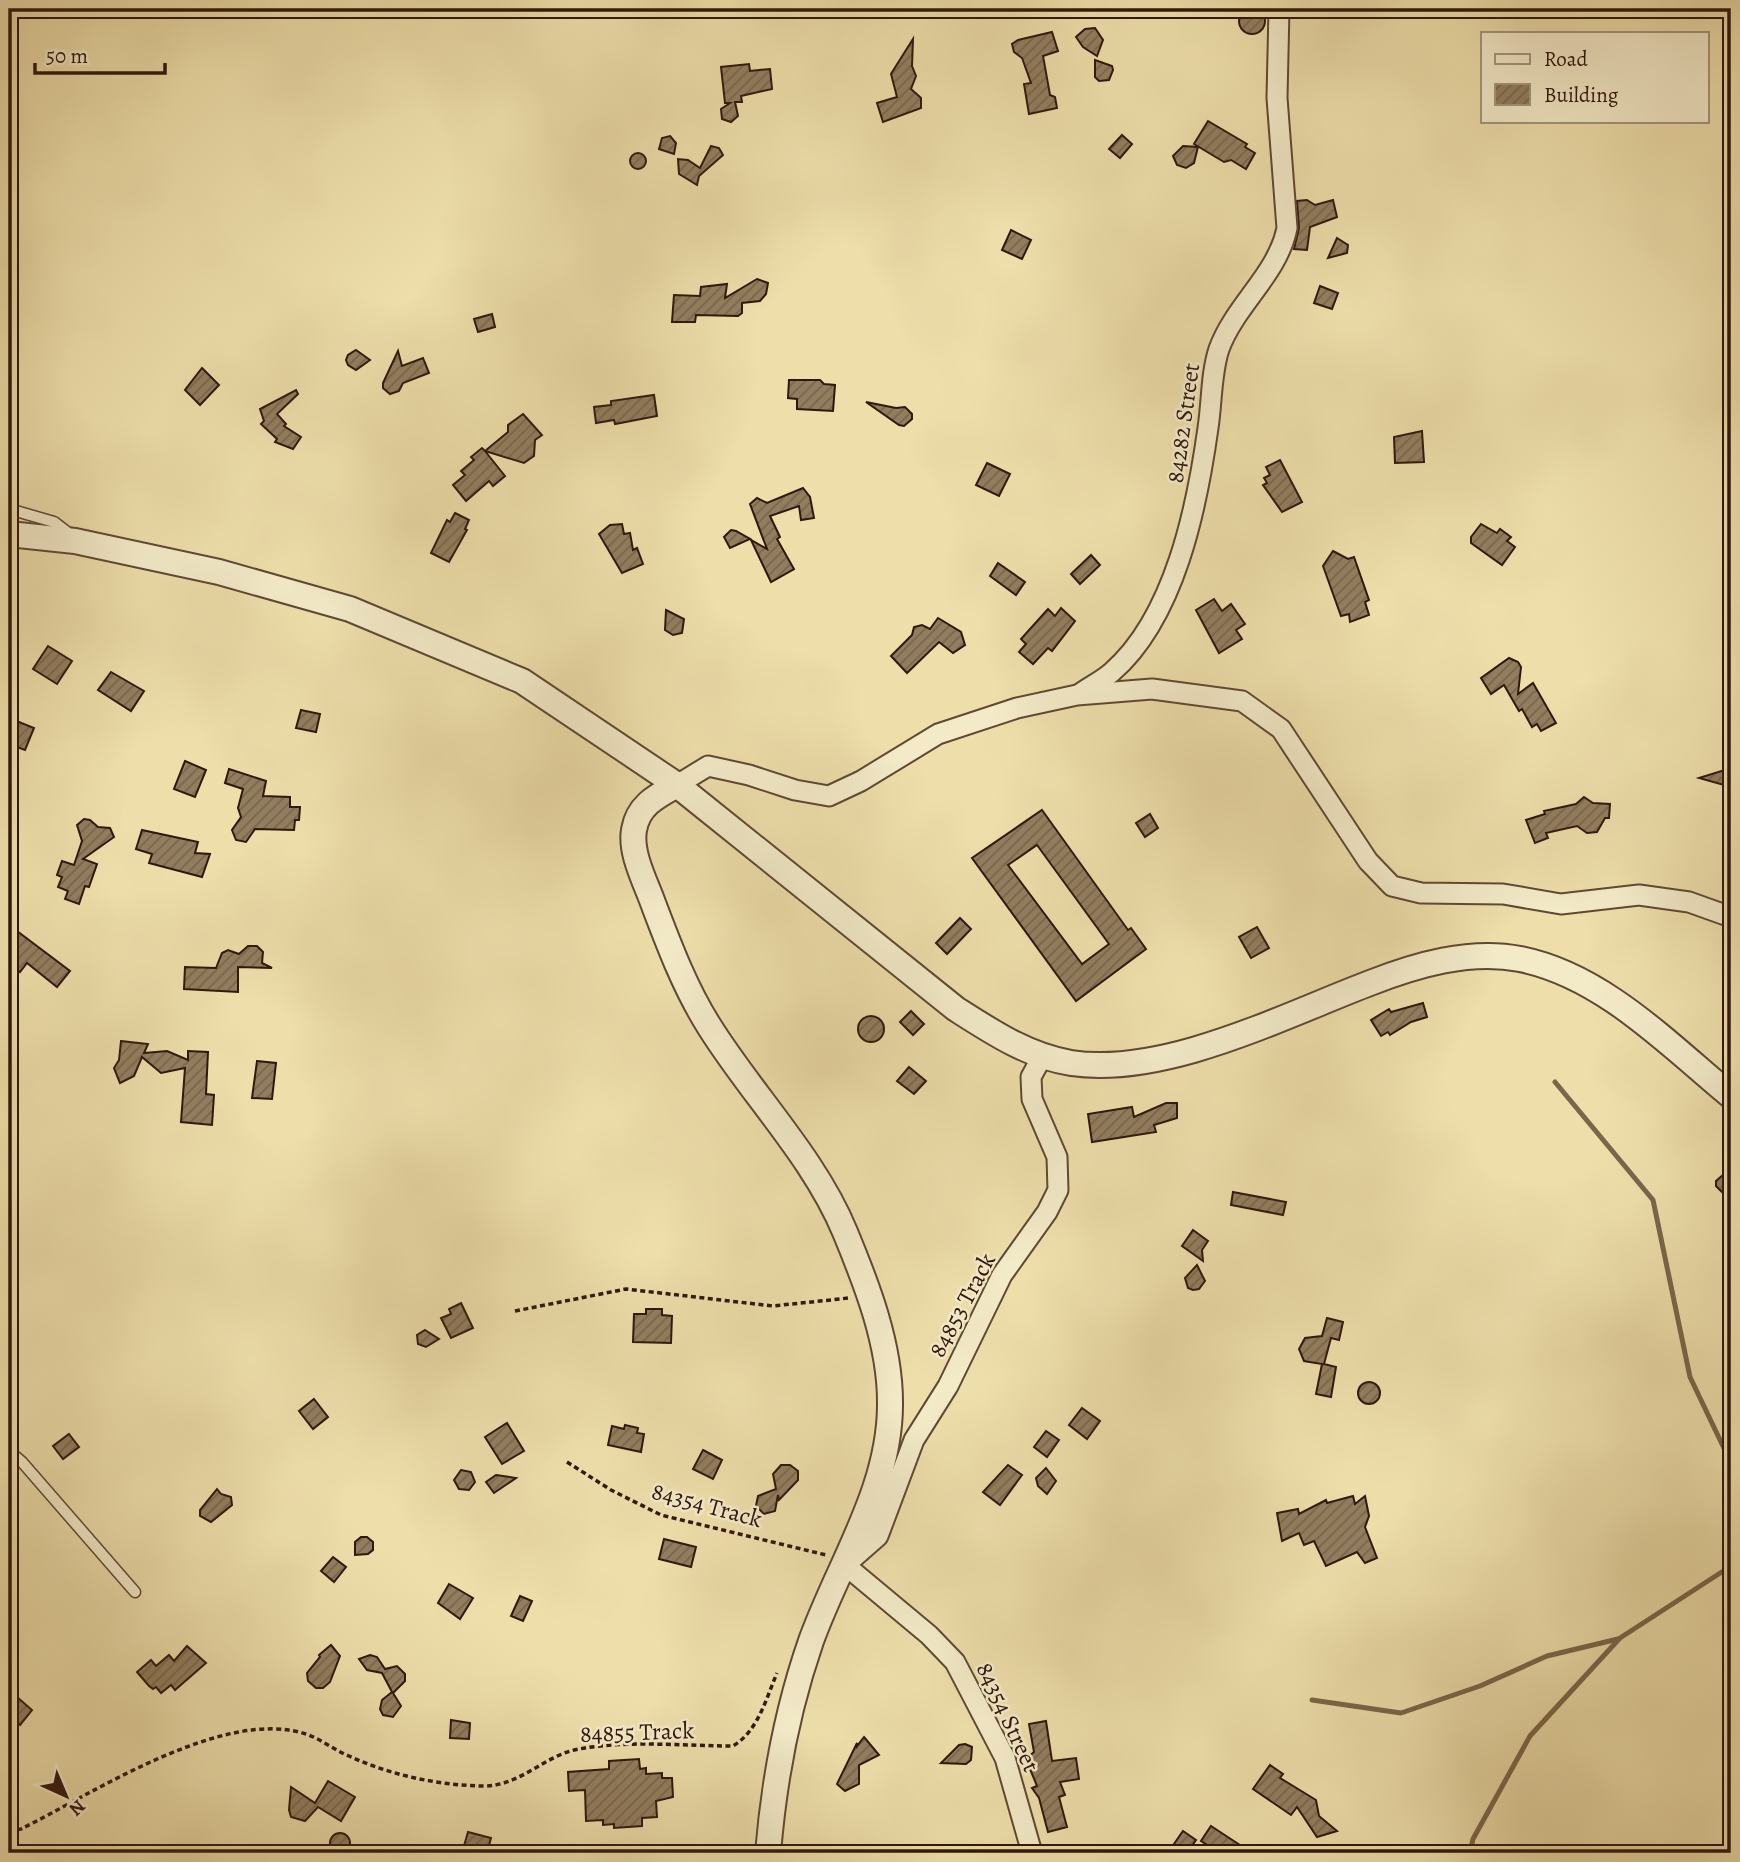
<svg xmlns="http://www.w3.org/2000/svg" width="1740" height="1862" viewBox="0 0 1740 1862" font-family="Alegreya,serif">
	<defs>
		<pattern id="building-hatch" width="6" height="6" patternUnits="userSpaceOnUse" patternTransform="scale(1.75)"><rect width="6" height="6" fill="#927e5f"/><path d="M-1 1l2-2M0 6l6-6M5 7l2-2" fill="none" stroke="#78664d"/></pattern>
	</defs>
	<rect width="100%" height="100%" fill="#eddeaa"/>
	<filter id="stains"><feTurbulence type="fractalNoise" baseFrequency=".00286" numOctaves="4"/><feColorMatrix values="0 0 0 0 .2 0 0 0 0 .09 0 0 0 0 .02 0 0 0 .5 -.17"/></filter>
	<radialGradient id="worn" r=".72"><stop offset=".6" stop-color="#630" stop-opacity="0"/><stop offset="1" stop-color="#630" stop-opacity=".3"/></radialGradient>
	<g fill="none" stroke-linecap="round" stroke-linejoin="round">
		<g stroke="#7b664b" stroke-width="5">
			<path d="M 1555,1082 L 1653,1200 L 1690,1377 L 1731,1463"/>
			<path d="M 1312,1700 L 1401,1713 L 1480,1686 L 1547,1656 L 1618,1639"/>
			<path d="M 1470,1853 L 1473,1839 L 1530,1736 L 1620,1638 L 1731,1566"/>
		</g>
	</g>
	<g fill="url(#building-hatch)" stroke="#30170d" stroke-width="2" fill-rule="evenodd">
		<circle cx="1252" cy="21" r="13"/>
		<path d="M 1095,28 L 1103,40 L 1097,56 L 1083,47 L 1076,37 L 1085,29 Z"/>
		<path d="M 1052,32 L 1058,51 L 1043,56 L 1050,95 L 1055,97 L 1057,108 L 1029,114 L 1024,84 L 1031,83 L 1022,58 L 1014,52 L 1012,44 L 1018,40 Z"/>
		<path d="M 913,39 L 912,66 L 916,76 L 911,89 L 921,98 L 921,108 L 883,122 L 877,103 L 897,97 L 891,74 Z"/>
		<path d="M 1095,60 L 1112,66 L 1113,70 L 1109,80 L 1099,81 L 1095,77 Z"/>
		<path d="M 749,64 L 750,71 L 770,69 L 772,89 L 741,96 L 742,102 L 735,102 L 738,116 L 731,122 L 722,119 L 721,109 L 730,103 L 725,103 L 721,67 Z"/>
		<path d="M 1208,121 L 1247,144 L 1245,147 L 1255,153 L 1246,169 L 1231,160 L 1224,162 L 1194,144 Z"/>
		<path d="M 1122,135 L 1132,144 L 1120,158 L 1109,149 Z"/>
		<path d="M 670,136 L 676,143 L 674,154 L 659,149 L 662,138 Z"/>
		<path d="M 711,146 L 719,148 L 723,155 L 699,176 L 697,185 L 679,174 L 678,159 L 688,160 L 700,168 Z"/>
		<path d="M 1183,146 L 1198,147 L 1194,163 L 1186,168 L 1177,165 L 1173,156 Z"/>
		<circle cx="638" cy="161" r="8"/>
		<path d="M 1307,200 L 1315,205 L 1333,200 L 1337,217 L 1310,227 L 1307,250 L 1294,249 L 1299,228 L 1297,201 Z"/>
		<path d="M 1011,230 L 1031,240 L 1022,259 L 1002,250 Z"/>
		<path d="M 1337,238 L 1348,245 L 1347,253 L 1328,258 Z"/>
		<path d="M 757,279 L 768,283 L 766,294 L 760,301 L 742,303 L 742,313 L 738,316 L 696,315 L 695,322 L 672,322 L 674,295 L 700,296 L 701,287 L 727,284 L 725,298 Z"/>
		<path d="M 1320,286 L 1338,293 L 1332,309 L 1314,303 Z"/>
		<path d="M 492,314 L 495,327 L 478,332 L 474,319 Z"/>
		<path d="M 356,350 L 370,360 L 356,370 L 348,365 L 346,360 L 348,355 Z"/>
		<path d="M 398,351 L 402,366 L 423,358 L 429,373 L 403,383 L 399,391 L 390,394 L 383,388 L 383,383 Z"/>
		<path d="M 202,368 L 219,385 L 200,405 L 185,390 Z"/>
		<path d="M 789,380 L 820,380 L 824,384 L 835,385 L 833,411 L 797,409 L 797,399 L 788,398 Z"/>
		<path d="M 296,390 L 298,394 L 277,414 L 286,424 L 284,426 L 301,437 L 293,449 L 275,442 L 277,439 L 261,424 L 264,421 L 260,409 Z"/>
		<path d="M 654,395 L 657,416 L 615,424 L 614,420 L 596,423 L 594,407 L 611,405 L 611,401 Z"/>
		<path d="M 866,402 L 896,408 L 905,407 L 912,414 L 912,419 L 904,426 L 899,425 Z"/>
		<path d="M 523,414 L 542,435 L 535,440 L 534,456 L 524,463 L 485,451 L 505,476 L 493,486 L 489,481 L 466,501 L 453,485 L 465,475 L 461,471 L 474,460 L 471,457 L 482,448 L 485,451 L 508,432 L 508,425 Z"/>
		<path d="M 1422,431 L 1424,462 L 1395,463 L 1394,437 Z"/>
		<path d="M 1280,460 L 1302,502 L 1282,512 L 1263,485 L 1267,483 L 1264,478 L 1270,475 L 1266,467 Z"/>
		<path d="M 987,463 L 1010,474 L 999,496 L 976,485 Z"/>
		<path d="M 803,488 L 810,497 L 814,518 L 801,520 L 799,506 L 770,516 L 780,537 L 777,539 L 794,569 L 771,582 L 751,540 L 767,549 L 750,504 L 757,498 L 767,503 Z"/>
		<path d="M 455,513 L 469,520 L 465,529 L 467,530 L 449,562 L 431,553 L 447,520 L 450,522 Z"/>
		<path d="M 622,524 L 624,534 L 630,533 L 633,550 L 637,548 L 643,564 L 622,573 L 599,534 L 610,525 Z"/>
		<path d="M 1481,524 L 1497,533 L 1500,529 L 1511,537 L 1507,541 L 1515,547 L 1502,565 L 1471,543 L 1471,537 Z"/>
		<path d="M 731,530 L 736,531 L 750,539 L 730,548 L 724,537 Z"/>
		<path d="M 1333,551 L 1348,559 L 1354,557 L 1369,600 L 1365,602 L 1369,615 L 1350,622 L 1349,614 L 1341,616 L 1323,566 Z"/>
		<path d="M 1091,555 L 1100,565 L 1080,584 L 1071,574 Z"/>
		<path d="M 998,563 L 1025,582 L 1016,595 L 990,576 Z"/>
		<path d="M 1214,599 L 1222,611 L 1231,604 L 1245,624 L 1236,630 L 1242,639 L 1219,653 L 1196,610 Z"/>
		<path d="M 1061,608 L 1075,621 L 1052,651 L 1048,648 L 1033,664 L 1019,652 L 1026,644 L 1021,639 L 1048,609 L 1055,616 Z"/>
		<path d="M 666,610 L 684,619 L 682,633 L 673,635 L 665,630 Z"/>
		<path d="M 938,618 L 961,632 L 965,645 L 953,653 L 939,642 L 907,673 L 891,656 L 912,635 L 914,627 L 922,625 L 930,629 Z"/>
		<path d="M 48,646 L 72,661 L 57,684 L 33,669 Z"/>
		<path d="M 1509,658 L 1518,662 L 1521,667 L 1518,694 L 1533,683 L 1556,723 L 1541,731 L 1537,724 L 1532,727 L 1522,709 L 1519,711 L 1504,685 L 1491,694 L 1481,678 Z"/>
		<path d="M 111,672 L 144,691 L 131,711 L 98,690 Z"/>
		<path d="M 301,710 L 320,714 L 316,732 L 296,728 Z"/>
		<path d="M 9,718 L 34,728 L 25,750 L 9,744 Z"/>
		<path d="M 185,761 L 206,770 L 195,797 L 174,789 Z"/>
		<path d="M 1731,768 L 1731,787 L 1699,778 Z"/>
		<path d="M 229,769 L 266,781 L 263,796 L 290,797 L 290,807 L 300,807 L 299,820 L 295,820 L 294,830 L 255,829 L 246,842 L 236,840 L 232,830 L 241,817 L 238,808 L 243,789 L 225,783 Z"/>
		<path d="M 1584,797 L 1593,803 L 1610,804 L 1609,818 L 1605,818 L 1597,832 L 1587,833 L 1577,826 L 1546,833 L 1548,838 L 1535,843 L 1526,820 L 1545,814 L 1544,811 L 1576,804 Z"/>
		<path d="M 1042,810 L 1128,930 L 1131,928 L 1146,949 L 1076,1001 L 972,858 ZM 1037,845 L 1109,944 L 1082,964 L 1008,865 Z"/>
		<path d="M 1150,814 L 1158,828 L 1145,837 L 1136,823 Z"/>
		<path d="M 84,819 L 90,820 L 98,827 L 110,828 L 114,837 L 83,859 L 97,864 L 89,887 L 85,886 L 79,904 L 65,899 L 68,891 L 58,887 L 62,877 L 57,875 L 62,861 L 74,865 L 82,841 L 77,825 Z"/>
		<path d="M 142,830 L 198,842 L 195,853 L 210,854 L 202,877 L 149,863 L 152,854 L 136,849 Z"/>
		<path d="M 960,918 L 971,929 L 947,954 L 936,943 Z"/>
		<path d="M 9,925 L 70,971 L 57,987 L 27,963 L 20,972 L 9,963 Z"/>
		<path d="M 1257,927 L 1269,948 L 1251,958 L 1239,937 Z"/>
		<path d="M 248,946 L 257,946 L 263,952 L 262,963 L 272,968 L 238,967 L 238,992 L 184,989 L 185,967 L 216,968 L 222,953 L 228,950 L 239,954 Z"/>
		<path d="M 1423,1003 L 1427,1017 L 1411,1022 L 1390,1035 L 1388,1032 L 1381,1036 L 1371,1020 L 1389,1009 L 1391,1012 Z"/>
		<path d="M 911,1011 L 924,1024 L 913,1035 L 900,1022 Z"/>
		<circle cx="871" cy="1029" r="13"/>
		<path d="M 121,1041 L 148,1044 L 144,1053 L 167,1051 L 188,1060 L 188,1051 L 208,1052 L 206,1094 L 214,1095 L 212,1125 L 181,1122 L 185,1068 L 161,1073 L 142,1057 L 134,1076 L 120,1083 L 114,1068 L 119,1060 Z"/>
		<path d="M 257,1061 L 276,1063 L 272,1099 L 252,1098 Z"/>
		<path d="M 909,1067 L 926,1081 L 914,1094 L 897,1081 Z"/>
		<path d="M 1166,1103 L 1177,1103 L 1177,1118 L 1154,1125 L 1156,1132 L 1092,1142 L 1088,1114 L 1132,1107 L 1134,1117 Z"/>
		<path d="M 1731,1168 L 1731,1187 L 1724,1194 L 1716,1186 L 1716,1181 Z"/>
		<path d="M 1233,1192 L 1286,1202 L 1283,1215 L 1231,1205 Z"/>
		<path d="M 1193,1230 L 1208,1241 L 1202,1250 L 1203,1261 L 1182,1246 Z"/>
		<path d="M 1197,1265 L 1205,1281 L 1199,1289 L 1193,1290 L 1188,1288 L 1185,1278 Z"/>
		<path d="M 461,1303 L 473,1328 L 451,1338 L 441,1318 L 451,1314 L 449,1309 Z"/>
		<path d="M 646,1309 L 662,1309 L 662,1315 L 672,1316 L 671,1343 L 633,1342 L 634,1314 L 646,1314 Z"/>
		<path d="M 1327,1318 L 1343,1322 L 1339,1340 L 1331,1338 L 1324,1364 L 1336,1367 L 1331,1397 L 1316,1394 L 1322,1364 L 1304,1361 L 1299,1349 L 1305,1338 L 1322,1336 Z"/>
		<path d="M 425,1330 L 439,1339 L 426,1347 L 418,1344 L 417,1335 Z"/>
		<circle cx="1369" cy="1393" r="11"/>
		<path d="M 314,1399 L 328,1417 L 313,1429 L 299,1411 Z"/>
		<path d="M 1082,1408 L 1100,1421 L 1087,1439 L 1069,1425 Z"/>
		<path d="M 507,1423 L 524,1451 L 502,1464 L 485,1437 Z"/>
		<path d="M 625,1425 L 638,1428 L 637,1433 L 644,1434 L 641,1452 L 608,1445 L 612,1426 L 624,1429 Z"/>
		<path d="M 1046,1431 L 1059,1440 L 1047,1457 L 1034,1447 Z"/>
		<path d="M 69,1434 L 79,1447 L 63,1459 L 53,1446 Z"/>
		<path d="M 703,1450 L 722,1460 L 713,1479 L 693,1469 Z"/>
		<path d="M 781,1465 L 790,1465 L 798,1471 L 798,1480 L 779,1500 L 778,1495 L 775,1511 L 764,1514 L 756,1506 L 758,1496 L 776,1489 L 773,1474 Z"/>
		<path d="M 1008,1465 L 1022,1475 L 1000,1505 L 983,1492 Z"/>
		<path d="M 1046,1468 L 1056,1481 L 1047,1494 L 1038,1486 L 1036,1478 Z"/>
		<path d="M 461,1470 L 471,1472 L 475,1482 L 469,1490 L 459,1489 L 454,1480 Z"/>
		<path d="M 496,1475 L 516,1478 L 494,1493 L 486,1482 Z"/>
		<path d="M 217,1489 L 221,1494 L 231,1497 L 232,1505 L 211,1522 L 200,1516 L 200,1510 Z"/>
		<path d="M 1353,1496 L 1355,1504 L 1365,1496 L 1369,1516 L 1365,1527 L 1377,1558 L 1365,1563 L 1357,1552 L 1326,1566 L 1314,1541 L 1304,1545 L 1299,1533 L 1282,1541 L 1277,1513 L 1298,1509 L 1299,1514 L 1326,1500 L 1327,1503 Z"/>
		<path d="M 361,1537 L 367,1537 L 373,1542 L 373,1550 L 368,1554 L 355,1555 L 355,1542 Z"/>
		<path d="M 664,1539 L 696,1547 L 691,1567 L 659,1559 Z"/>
		<path d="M 333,1557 L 346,1567 L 334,1582 L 321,1571 Z"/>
		<path d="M 449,1584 L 473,1598 L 460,1619 L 438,1603 Z"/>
		<path d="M 520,1596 L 532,1601 L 523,1621 L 511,1616 Z"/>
		<path d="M 331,1645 L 340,1656 L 330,1682 L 323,1688 L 316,1688 L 308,1681 L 307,1673 L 320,1657 L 319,1655 Z"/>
		<path d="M 187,1646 L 206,1663 L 175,1690 L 171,1685 L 161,1693 L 156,1687 L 153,1689 L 149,1686 L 137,1672 L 151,1660 L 156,1666 L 169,1655 L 174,1661 Z"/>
		<path d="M 370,1655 L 377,1657 L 385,1669 L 397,1666 L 405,1674 L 405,1681 L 393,1693 L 401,1706 L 393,1717 L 383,1715 L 380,1709 L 382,1700 L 392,1692 L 382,1673 L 367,1670 L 359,1659 Z"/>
		<path d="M 9,1690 L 32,1710 L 20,1725 L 9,1715 Z"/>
		<path d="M 451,1720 L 470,1723 L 469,1739 L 450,1738 Z"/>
		<path d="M 1046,1721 L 1052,1761 L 1076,1758 L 1079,1779 L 1060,1782 L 1065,1795 L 1059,1797 L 1067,1827 L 1048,1832 L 1039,1798 L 1032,1788 L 1037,1786 L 1028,1764 L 1028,1757 L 1034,1752 L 1029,1724 Z"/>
		<path d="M 864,1737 L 879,1755 L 859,1765 L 859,1784 L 845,1791 L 837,1784 L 857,1743 L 857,1746 Z"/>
		<path d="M 965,1744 L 972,1747 L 971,1760 L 966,1764 L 941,1763 L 959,1745 Z"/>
		<path d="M 639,1759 L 640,1769 L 646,1768 L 646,1774 L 662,1773 L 662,1778 L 672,1778 L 673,1797 L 656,1801 L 657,1817 L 642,1818 L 642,1826 L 614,1828 L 614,1824 L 603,1825 L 603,1820 L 586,1821 L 585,1790 L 569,1791 L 568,1772 L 609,1769 L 609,1761 Z"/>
		<path d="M 1270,1765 L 1283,1774 L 1280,1778 L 1316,1800 L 1319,1816 L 1337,1831 L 1317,1837 L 1297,1807 L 1291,1815 L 1253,1789 Z"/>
		<path d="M 328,1781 L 355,1797 L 341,1821 L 318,1807 L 305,1821 L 291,1817 L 289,1810 L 291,1787 L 315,1803 Z"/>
		<path d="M 1211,1826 L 1252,1853 L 1220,1853 L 1201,1841 Z"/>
		<path d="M 1183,1831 L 1196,1840 L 1187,1853 L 1174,1844 Z"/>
		<path d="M 468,1832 L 491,1838 L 487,1853 L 462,1853 Z"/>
		<circle cx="340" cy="1843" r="10"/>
	</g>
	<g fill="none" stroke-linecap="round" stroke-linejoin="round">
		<defs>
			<g id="service">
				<path d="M 9,509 L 54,522 L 71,535"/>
				<path d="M 9,1451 L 22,1462 L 135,1592"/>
			</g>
			<g id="minor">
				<path d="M 1081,693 C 1091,686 1103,680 1112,672 C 1175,617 1197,507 1208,428 C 1212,402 1211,373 1219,349 C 1235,305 1278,274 1287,228 L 1277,98 L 1279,9"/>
				<path d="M 677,785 L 708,766 L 749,775 L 795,790 L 829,796 L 861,781 L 938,734 L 1017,708 L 1077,695 L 1152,689 L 1242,701 L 1281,729 L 1368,861 L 1392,886 L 1421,893 L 1503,894 L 1561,904 L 1639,895 L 1689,902 L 1731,917"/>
				<path d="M 1032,1853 L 1005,1758 L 955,1662 L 929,1635 L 845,1565 L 878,1536 L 914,1440 L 948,1386 L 1002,1275 L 1047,1212 L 1058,1190 L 1057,1157 L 1032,1099 L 1031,1077 L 1043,1055"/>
			</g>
			<g id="tertiary">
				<path d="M 9,534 L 75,541 L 219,572 L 350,609 L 522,681 L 677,785 L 956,1009 C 992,1032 1028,1056 1071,1063 C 1165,1077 1283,1016 1370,983 C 1416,965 1470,949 1520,959 C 1602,975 1668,1044 1731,1096"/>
				<path d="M 677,785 C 657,796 638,805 634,830 C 630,853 645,881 653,903 C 669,945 685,988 709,1026 C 752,1095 814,1157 845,1232 C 867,1285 890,1344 890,1402 C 891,1488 839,1563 811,1641 C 787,1710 774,1780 768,1853"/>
			</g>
		</defs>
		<use href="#service" stroke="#5f4934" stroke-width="13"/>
		<use href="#minor" stroke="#5f4934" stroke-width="23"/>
		<use href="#tertiary" stroke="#5f4934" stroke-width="28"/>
		<g stroke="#30170d" stroke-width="3.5" stroke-dasharray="5 3.5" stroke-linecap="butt">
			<path d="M 515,1311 L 626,1289 L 773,1306 L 849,1298"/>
			<path d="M 567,1462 L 611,1490 L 661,1515 L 826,1555"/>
			<path d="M 9,1831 L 21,1829 C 94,1793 223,1707 306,1734 C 321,1739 334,1750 349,1756 C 390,1775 437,1785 482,1786 C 520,1787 544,1755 579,1749 C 629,1740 683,1746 733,1746 C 758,1731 766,1699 777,1673"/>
		</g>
		<use href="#service" stroke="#f3eac8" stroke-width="10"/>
		<use href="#minor" stroke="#f3eac8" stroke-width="19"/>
		<use href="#tertiary" stroke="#f3eac8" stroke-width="24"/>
	</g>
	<g text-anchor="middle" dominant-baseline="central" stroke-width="5" stroke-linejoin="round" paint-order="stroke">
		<g font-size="24" fill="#30170d" stroke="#f3eac8">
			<text transform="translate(1183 423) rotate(-82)">84282 Street</text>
			<text transform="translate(962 1305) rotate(-62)">84853 Track</text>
			<text transform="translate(707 1505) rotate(15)">84354 Track</text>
			<text transform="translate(1008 1717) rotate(65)">84354 Street</text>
			<text transform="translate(637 1732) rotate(-2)">84855 Track</text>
		</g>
	</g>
	<rect width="1740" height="1862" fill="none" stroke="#eddeaa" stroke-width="35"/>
	<rect x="10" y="10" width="1719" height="1841" fill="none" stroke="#30170d" stroke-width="3.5"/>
	<rect x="18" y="18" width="1705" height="1827" fill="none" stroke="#30170d" stroke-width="2"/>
	<rect x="1481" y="32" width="228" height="91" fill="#f3eac8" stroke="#a5967d" stroke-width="2"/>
	<rect x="1495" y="54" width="35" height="10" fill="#f3eac8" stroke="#a5967d" stroke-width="2"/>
	<text x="1544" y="66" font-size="21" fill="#30170d">Road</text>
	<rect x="1495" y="84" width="35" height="21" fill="url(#building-hatch)" stroke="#a5967d" stroke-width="2"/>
	<text x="1544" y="102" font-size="21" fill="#30170d">Building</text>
	<g transform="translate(66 1796) rotate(136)" stroke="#f3eac8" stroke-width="5" paint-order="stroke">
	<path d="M0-5L12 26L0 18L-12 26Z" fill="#30170d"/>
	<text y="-10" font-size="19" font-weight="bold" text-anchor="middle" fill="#30170d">N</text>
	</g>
	<path d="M35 63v10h130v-10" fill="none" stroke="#30170d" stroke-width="3.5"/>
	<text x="46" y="63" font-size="21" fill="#30170d" stroke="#f3eac8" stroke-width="5" paint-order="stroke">50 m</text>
	<rect width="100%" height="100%" filter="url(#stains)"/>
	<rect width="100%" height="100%" fill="url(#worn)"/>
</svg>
